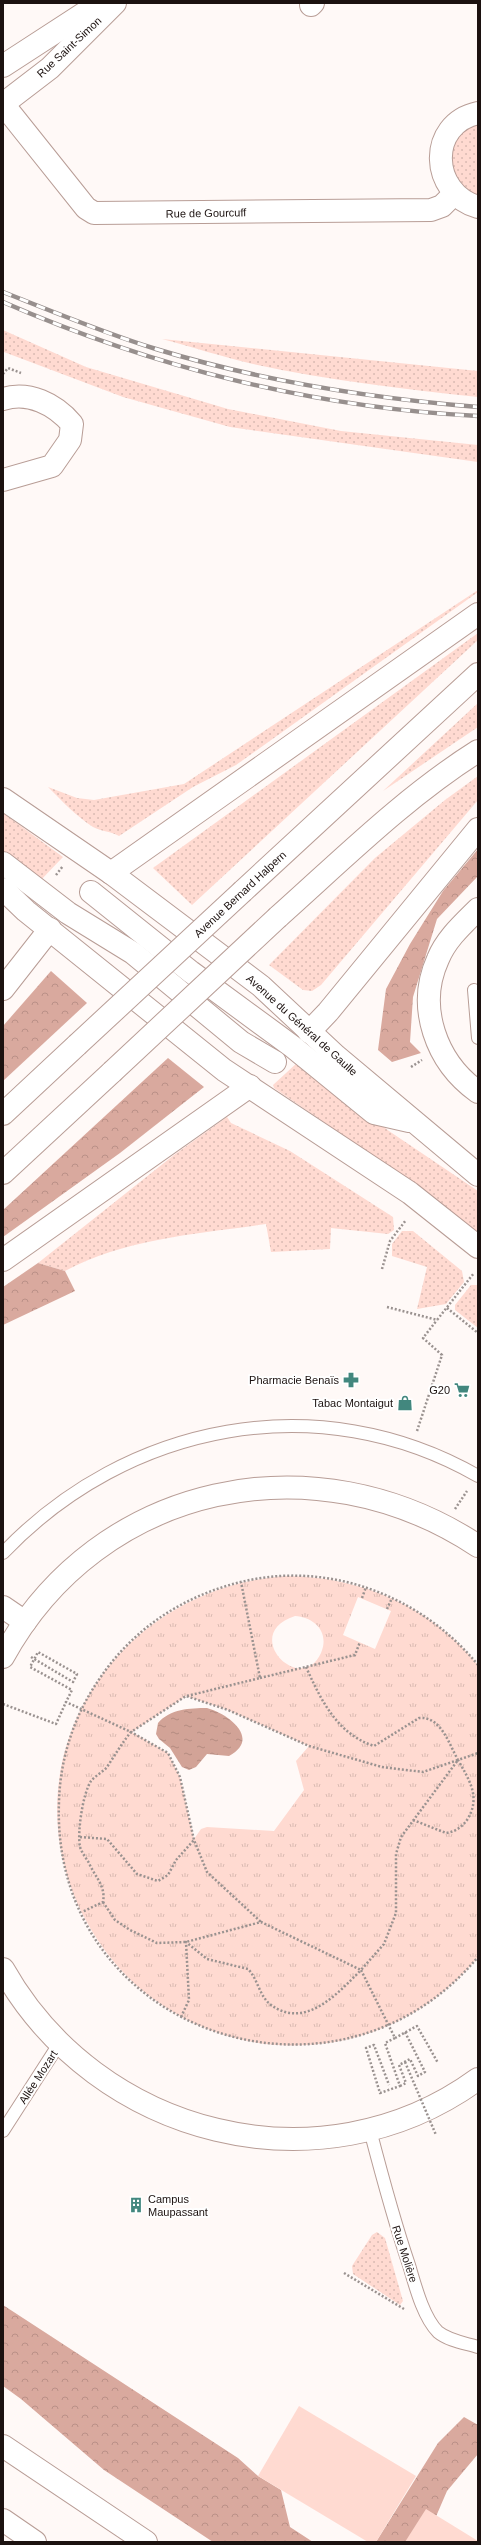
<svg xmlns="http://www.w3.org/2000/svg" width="481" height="2545" viewBox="0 0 481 2545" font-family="Helvetica,sans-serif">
	<defs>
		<pattern id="grass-dots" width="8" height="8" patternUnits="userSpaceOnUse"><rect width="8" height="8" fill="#ffdad1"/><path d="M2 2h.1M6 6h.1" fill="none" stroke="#dabab2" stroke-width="1.8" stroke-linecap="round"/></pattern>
		<pattern id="forest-crowns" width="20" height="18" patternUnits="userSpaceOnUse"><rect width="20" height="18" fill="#d9a99e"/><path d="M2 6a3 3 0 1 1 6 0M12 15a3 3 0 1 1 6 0" fill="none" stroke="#ba9087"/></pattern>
		<pattern id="park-tufts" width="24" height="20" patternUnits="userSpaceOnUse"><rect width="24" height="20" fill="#ffdad1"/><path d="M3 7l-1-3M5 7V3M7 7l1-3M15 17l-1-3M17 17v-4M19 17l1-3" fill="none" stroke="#dabab2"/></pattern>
		<pattern id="water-ripples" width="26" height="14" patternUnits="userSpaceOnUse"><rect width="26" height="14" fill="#d2a397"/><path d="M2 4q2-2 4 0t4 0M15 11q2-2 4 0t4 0" fill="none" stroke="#b48b81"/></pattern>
	</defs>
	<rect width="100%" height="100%" fill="#fff9f7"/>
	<g fill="url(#grass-dots)">
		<path d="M 478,121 L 478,199 C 455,189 438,157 457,135 C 462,129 472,125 478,121 Z"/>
		<path d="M 3,330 L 86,367 L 228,409 L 341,431 L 478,445 L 478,462 L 230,427 L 123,397 L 4,352 Z"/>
		<path d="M 162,339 L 478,371 L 478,397 C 402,389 327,380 253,364 C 223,357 192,347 162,339 Z"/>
		<path d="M 478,590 L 478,592 L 236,765 L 193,787 L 119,836 C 111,831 102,832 93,827 C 76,816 62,801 48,787 L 77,798 L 94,800 L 184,784 Z"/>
		<path d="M 478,633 L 478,640 L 192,905 L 153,868 Z"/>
		<path d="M 478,703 L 478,727 L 383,791 Z"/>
		<path d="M 478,776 L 478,800 L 321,985 L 312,991 L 303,990 L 269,965 L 375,858 L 445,800 Z"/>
		<path d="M 3,813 L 63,857 L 39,882 L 3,855 Z"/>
		<path d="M 298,1062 L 301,1062 L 389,1131 L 478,1191 L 478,1235 L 403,1176 L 274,1088 L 273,1085 Z"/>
		<path d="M 227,1117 L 231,1123 L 290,1151 L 393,1217 L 394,1230 L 388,1234 L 331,1228 L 330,1249 L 271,1252 L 266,1224 C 198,1234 126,1238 65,1271 L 38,1263 L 174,1155 Z"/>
		<path d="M 402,1231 L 413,1231 L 462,1271 L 464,1282 L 446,1304 L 417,1309 L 427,1267 L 392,1256 L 392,1244 Z"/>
		<path d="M 471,1285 L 478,1285 L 478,1328 L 455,1310 L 455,1305 Z"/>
		<path d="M 377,2232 L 385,2238 L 403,2301 L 400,2305 L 353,2274 L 352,2266 L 372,2235 Z"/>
	</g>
	<g fill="url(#forest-crowns)">
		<path d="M 478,849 L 478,876 L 437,919 L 413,997 L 410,1042 L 421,1053 L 392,1062 L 378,1050 L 386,989 L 410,944 L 443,891 Z"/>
		<path d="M 51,971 L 87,1003 L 3,1081 L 3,1026 Z"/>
		<path d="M 168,1058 L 204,1087 L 120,1153 L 3,1237 L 3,1210 Z"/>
		<path d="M 38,1263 L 65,1271 L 75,1291 L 3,1325 L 3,1287 Z"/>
		<path d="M 3,2305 L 238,2458 L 258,2476 L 281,2490 L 290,2527 L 313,2542 L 213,2542 L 104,2470 L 21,2399 L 3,2386 Z"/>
		<path d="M 464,2417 L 478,2425 L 478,2454 L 447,2491 L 425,2542 L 376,2542 L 438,2443 Z"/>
	</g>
	<path fill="url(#park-tufts)" fill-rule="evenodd" d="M 288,1576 C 363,1577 431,1607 478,1665 L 478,1957 C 435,2009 374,2042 306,2045 C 255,2048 205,2034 162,2005 C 125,1981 97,1945 78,1905 C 8,1749 123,1585 288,1576 ZM 358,1597 L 391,1611 L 375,1649 L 343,1635 ZM 295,1616 C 314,1617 330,1632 321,1653 C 301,1697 239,1634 295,1616 ZM 186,1696 L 228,1710 L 309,1746 L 296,1761 L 304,1790 L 274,1831 L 207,1827 L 201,1829 L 194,1839 L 180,1777 L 168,1753 L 132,1732 Z"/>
	<g fill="#ffdad1">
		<path d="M 299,2406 L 416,2476 L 376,2542 L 368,2542 L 258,2476 Z"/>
		<path d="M 426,2509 L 478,2541 L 478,2542 L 405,2542 Z"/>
	</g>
	<path fill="url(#water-ripples)" d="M 207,1708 C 229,1714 261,1739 229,1756 L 207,1754 L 196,1767 L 189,1770 L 182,1767 L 170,1748 L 159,1739 L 156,1734 L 158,1723 C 170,1709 190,1708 207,1708 Z"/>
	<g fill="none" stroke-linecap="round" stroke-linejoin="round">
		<defs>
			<g id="service">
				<path d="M 474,990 L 478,1038"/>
				<path d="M 3,1553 C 127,1423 319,1385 478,1476"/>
				<path d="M 370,2130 C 382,2176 394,2221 409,2265 C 415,2285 423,2317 438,2332 C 449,2341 465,2343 478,2347"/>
				<path d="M 3,2131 L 59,2044"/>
			</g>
			<g id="minor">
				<path d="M 311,5 L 313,3"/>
				<path d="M 3,66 L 100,3"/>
				<path d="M 3,104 L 86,208 L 94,213 L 431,210 L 442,206 L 454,194"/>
				<path d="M 3,104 L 50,68 L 115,3"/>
				<path d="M 478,113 C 427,124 430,193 478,207"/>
				<path d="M 3,399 C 29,391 55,404 72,424 L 70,440 L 52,466 L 3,480"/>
				<path d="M 478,909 C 463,924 446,939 438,959 C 416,1007 436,1062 478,1092"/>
				<path d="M 3,1607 L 25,1622"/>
				<path d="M 3,1657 C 99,1482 315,1438 478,1546"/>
				<path d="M 3,1969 C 97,2136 320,2194 478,2079"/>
			</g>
			<g id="secondary">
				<path d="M 3,799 L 111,873 L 261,986 L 336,1056 L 478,1175"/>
				<path d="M 3,863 L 68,913 L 133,953 L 241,1042 L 275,1062"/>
				<path d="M 3,889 L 26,911 L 224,1070 L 410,1193 L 478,1247"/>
				<path d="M 91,892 L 191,972 L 293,1047 L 374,1113 L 409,1121"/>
			</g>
			<g id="trunk">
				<path d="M 111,873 L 478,614"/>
				<path d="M 243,891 L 478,674"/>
				<path d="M 278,917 C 342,860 405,797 478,751"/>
				<path d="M 3,989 L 50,929"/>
				<path d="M 309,1032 L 328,1012 L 478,829"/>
				<path d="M 3,1114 L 77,1045"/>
				<path d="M 3,1173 L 112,1072"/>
				<path d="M 3,1260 L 250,1086"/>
			</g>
			<g id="motorway">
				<path d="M 3,2446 L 146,2542"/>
				<path d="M 3,2520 L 35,2542"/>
			</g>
		</defs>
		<use href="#service" stroke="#b89d96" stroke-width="14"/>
		<use href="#minor" stroke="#b89d96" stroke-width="24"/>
		<use href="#secondary" stroke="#b89d96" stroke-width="24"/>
		<use href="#trunk" stroke="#b89d96" stroke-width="24"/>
		<use href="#motorway" stroke="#b89d96" stroke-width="24"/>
		<g stroke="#9a9290" stroke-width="2.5" stroke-dasharray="2 2" stroke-linecap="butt">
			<path d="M 3,374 L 8,368 L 21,373"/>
			<path d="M 56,875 L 63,866"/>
			<path d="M 411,1067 L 422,1060"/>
			<path d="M 382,1269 L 390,1241 L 406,1220"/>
			<path d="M 387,1307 L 437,1320 L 474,1273"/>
			<path d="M 447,1308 L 478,1333"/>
			<path d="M 417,1431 L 442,1355 L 423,1338 L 437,1320"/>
			<path d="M 455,1509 L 467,1491"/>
			<path d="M 362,1598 L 366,1587"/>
			<path d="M 387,1609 L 392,1598"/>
			<path d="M 31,1657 L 73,1682 L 77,1674 L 38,1652 L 30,1667 L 72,1690 L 66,1702 L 131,1732 C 122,1743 115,1755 107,1767 C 103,1772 96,1775 91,1781 C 83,1793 77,1832 80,1847 C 82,1853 86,1858 89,1863 C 95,1877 106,1886 103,1902 L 82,1912"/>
			<path d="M 478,1665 C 425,1600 339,1564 255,1579 C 190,1591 134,1626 98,1681 C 74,1716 60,1759 59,1802 C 50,2030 333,2130 478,1957"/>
			<path d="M 306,1667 C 321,1700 337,1734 374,1746 L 419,1718 C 441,1716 449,1744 458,1760"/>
			<path d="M 260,1678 L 355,1655 L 360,1642"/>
			<path d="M 187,1696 L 260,1678 L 241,1582"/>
			<path d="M 3,1704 L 56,1724 L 66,1702"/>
			<path d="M 413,1820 L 446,1833 C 455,1832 462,1827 467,1820 C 481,1798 470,1781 458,1760 L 478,1753"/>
			<path d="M 80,1837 L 107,1839 L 137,1874 L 158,1881 L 168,1875 L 176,1860 L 194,1840"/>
			<path d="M 103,1902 L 115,1920 L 130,1930 L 157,1943 L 186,1942 L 261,1922 L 361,1970 L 384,1944 L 396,1913 L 396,1854 L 401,1837 L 458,1760 L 423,1772 L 382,1767 L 309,1746 L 228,1710 L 186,1696 L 131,1732 L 168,1753 L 180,1777 L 194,1840 L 207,1872 L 261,1922"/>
			<path d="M 181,2017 L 189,2000 L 186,1942 L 207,1959 L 248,1969 C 258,1979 259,1996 271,2005 C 306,2030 338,1993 361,1970 L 395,2038 L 385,2043 L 400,2086 L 380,2093 L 366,2048 L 374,2045 L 389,2085"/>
			<path d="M 395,2038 L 417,2026 L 438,2063"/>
			<path d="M 400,2086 L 406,2083 L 399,2065 L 410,2059 L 418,2076 L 425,2072 L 405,2032"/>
			<path d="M 344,2273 L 404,2309"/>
		</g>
		<use href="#service" stroke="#fff" stroke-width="12"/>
		<use href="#minor" stroke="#fff" stroke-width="22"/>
		<use href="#secondary" stroke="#fff" stroke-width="22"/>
		<use href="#trunk" stroke="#fff" stroke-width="22"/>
		<use href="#motorway" stroke="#fff" stroke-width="22"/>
		<defs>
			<g id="rail">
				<path d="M 3,292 C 54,312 104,333 156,349 C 261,381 369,398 478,407"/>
				<path d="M 3,302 C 152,367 315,408 478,416"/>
			</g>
		</defs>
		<use href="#rail" stroke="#978f8d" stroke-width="4.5"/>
		<use href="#rail" stroke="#fff" stroke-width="3" stroke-dasharray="9" stroke-linecap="butt"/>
		<defs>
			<g id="trunk-bridge">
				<path d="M 77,1045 L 243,891"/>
				<path d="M 112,1072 L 278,917"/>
			</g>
		</defs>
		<use href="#trunk-bridge" stroke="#b89d96" stroke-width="24" stroke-linecap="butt"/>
		<path stroke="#9a9290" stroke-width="2.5" stroke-dasharray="2 2" stroke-linecap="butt" d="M 405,2062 L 436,2135"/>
		<use href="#trunk-bridge" stroke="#fff" stroke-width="22"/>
	</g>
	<defs>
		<symbol id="pharmacy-bare" viewBox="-9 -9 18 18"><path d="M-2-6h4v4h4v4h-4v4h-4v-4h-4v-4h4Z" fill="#42877e" stroke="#fff" stroke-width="2.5" paint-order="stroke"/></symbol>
		<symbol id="supermarket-bare" viewBox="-9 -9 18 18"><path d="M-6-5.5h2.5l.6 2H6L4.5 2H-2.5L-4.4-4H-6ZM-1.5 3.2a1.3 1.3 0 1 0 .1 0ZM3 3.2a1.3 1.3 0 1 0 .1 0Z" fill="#42877e" stroke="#fff" stroke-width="2.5" paint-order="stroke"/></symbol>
		<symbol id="shop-bare" viewBox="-9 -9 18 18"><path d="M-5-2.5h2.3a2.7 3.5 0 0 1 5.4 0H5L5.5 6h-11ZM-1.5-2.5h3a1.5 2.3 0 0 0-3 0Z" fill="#42877e" stroke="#fff" stroke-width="2.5" paint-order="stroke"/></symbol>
		<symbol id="building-bare" viewBox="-9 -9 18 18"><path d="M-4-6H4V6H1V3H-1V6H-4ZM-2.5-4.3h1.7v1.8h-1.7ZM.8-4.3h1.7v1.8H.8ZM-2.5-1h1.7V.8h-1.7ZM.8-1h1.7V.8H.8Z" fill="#42877e" stroke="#fff" stroke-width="2.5" paint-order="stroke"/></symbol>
	</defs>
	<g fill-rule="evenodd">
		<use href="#pharmacy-bare" x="340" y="1369" width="22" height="22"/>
		<use href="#supermarket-bare" x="451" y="1379" width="22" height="22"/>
		<use href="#shop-bare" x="394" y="1392" width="22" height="22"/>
		<use href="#building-bare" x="125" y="2194" width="22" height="22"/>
	</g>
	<g text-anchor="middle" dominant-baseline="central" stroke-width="4" stroke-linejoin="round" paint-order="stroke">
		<g font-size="11" fill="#1c1210" stroke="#fff">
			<text transform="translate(69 47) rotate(-43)">Rue Saint-Simon</text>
			<text transform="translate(206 213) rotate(-1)">Rue de Gourcuff</text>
			<text transform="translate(240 894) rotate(-43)">Avenue Bernard Halpern</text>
			<text transform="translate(302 1025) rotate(42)">Avenue du Général de Gaulle</text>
			<text transform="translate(38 2077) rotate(-57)">Allée Mozart</text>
			<text transform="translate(405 2254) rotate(72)">Rue Molière</text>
		</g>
		<g font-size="11" fill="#1c1210" stroke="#fff" text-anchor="end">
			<text x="339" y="1380">Pharmacie Benaïs</text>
			<text x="450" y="1390">G20</text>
			<text x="393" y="1403">Tabac Montaigut</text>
			<text x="148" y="2199" text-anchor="start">Campus<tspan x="148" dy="13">Maupassant</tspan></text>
		</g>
	</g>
	<rect width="481" height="2545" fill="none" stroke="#1c1210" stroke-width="8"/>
</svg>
